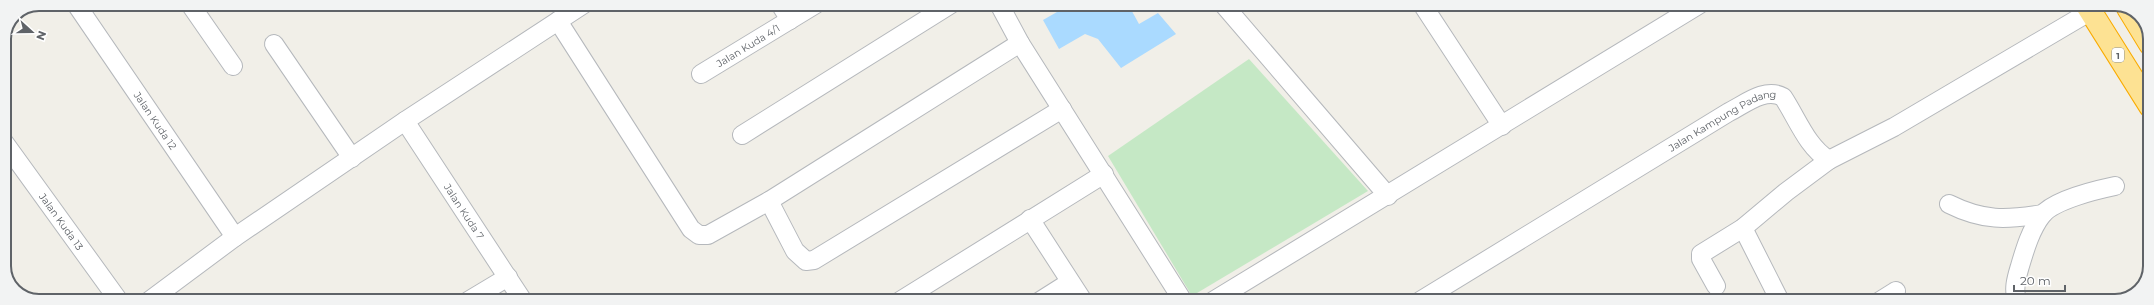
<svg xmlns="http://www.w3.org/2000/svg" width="2154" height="305" viewBox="0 0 2154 305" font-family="Montserrat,sans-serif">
	<rect width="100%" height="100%" fill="#f1efe8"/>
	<path fill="#c5e8c5" d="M 1249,59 L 1368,191 L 1192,296 L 1108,156 Z"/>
	<path fill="#aadaff" d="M 1071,4 L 1128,4 L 1139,24 L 1158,13 L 1176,34 L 1121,68 L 1098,39 L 1085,34 L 1059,49 L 1043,20 Z"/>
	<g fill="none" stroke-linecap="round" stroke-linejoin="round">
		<defs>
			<g id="minor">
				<path id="s1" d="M 76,4 L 235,237"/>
				<path d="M 190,4 L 233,66"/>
				<path d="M 780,4 L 790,20"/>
				<path d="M 999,4 L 1020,43"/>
				<path d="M 1223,4 L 1388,196"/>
				<path d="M 1422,4 L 1502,126"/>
				<path d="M 558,21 L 691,229 L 699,235 L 708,235 L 769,201 L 1020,43 L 1183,301"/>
				<path d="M 274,44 L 352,158"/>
				<path id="s2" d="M 701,74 L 816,4"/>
				<path id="s3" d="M 405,121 L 523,301"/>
				<path d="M 742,135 L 951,4"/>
				<path id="s4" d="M 4,142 L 119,301"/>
				<path d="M 769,201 L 795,251 L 806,261 L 814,260 L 1062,109"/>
				<path d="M 1949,204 C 1983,221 2006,220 2043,214"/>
				<path d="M 1030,219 L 1083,301"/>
				<path d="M 1743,228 L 1780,301"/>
				<path d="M 1716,286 L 1701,259 L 1701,254 L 1743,228 L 1786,192 L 1829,160"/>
				<path d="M 149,301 L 235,237 L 405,121 L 584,4"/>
				<path d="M 468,301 L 508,277"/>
				<path d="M 900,301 L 1104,174"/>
				<path d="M 1040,301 L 1070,282"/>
				<path d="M 1213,301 L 1700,4"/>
				<path id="s5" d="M 1420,301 L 1729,112 C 1745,104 1765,87 1783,97 C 1797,118 1807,147 1829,160 L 1894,127 L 2091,11"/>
				<path d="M 1880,301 L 1896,291"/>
				<path d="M 2018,301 C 2012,291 2017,276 2020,266 C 2025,249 2031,229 2042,215 C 2054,200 2096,190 2115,186"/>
			</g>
			<g id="highway">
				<path d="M 2086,4 L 2150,106"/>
				<path d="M 2128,8 L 2150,44"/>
			</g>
		</defs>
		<use href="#minor" stroke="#b5b8bc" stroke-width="20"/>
		<use href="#highway" stroke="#f9ab00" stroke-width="24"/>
		<use href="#minor" stroke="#fff" stroke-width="18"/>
		<use href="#highway" stroke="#fde293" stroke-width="22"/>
	</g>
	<g text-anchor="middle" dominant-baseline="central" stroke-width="3.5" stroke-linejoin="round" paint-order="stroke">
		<rect fill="#fff" stroke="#8f9295" stroke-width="1" x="2112" y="48" width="12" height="14" rx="3"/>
		<g font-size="9" font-weight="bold" fill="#5f6368">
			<text x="2118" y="55">1</text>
		</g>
		<g font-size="10" fill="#5f6368" stroke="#fff">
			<text stroke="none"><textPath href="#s2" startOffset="55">Jalan Kuda 4/1</textPath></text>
			<text stroke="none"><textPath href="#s1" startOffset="141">Jalan Kuda 12</textPath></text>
			<text stroke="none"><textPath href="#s5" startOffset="353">Jalan Kampung Padang</textPath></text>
			<text stroke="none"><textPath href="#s3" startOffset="108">Jalan Kuda 7</textPath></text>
			<text stroke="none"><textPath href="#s4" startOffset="98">Jalan Kuda 13</textPath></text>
		</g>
	</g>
	<path d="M0 0H2154V305H0ZM39 11H2115A28 28 0 0 1 2143 39V266A28 28 0 0 1 2115 294H39A28 28 0 0 1 11 266V39A28 28 0 0 1 39 11Z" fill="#f2f3f3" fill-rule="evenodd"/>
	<path fill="none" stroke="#5f6368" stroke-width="2" d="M39 11H2115A28 28 0 0 1 2143 39V266A28 28 0 0 1 2115 294H39A28 28 0 0 1 11 266V39A28 28 0 0 1 39 11Z"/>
	<g transform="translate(32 32) rotate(111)" stroke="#ffffff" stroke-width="3" paint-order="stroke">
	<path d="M0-3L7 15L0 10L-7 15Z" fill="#5f6368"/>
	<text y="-6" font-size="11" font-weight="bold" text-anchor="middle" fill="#5f6368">N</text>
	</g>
	<path d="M2014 285v6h51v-6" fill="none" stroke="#5f6368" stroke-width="2"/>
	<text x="2020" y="285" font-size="12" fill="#5f6368" stroke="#ffffff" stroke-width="3" paint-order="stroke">20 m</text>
</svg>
